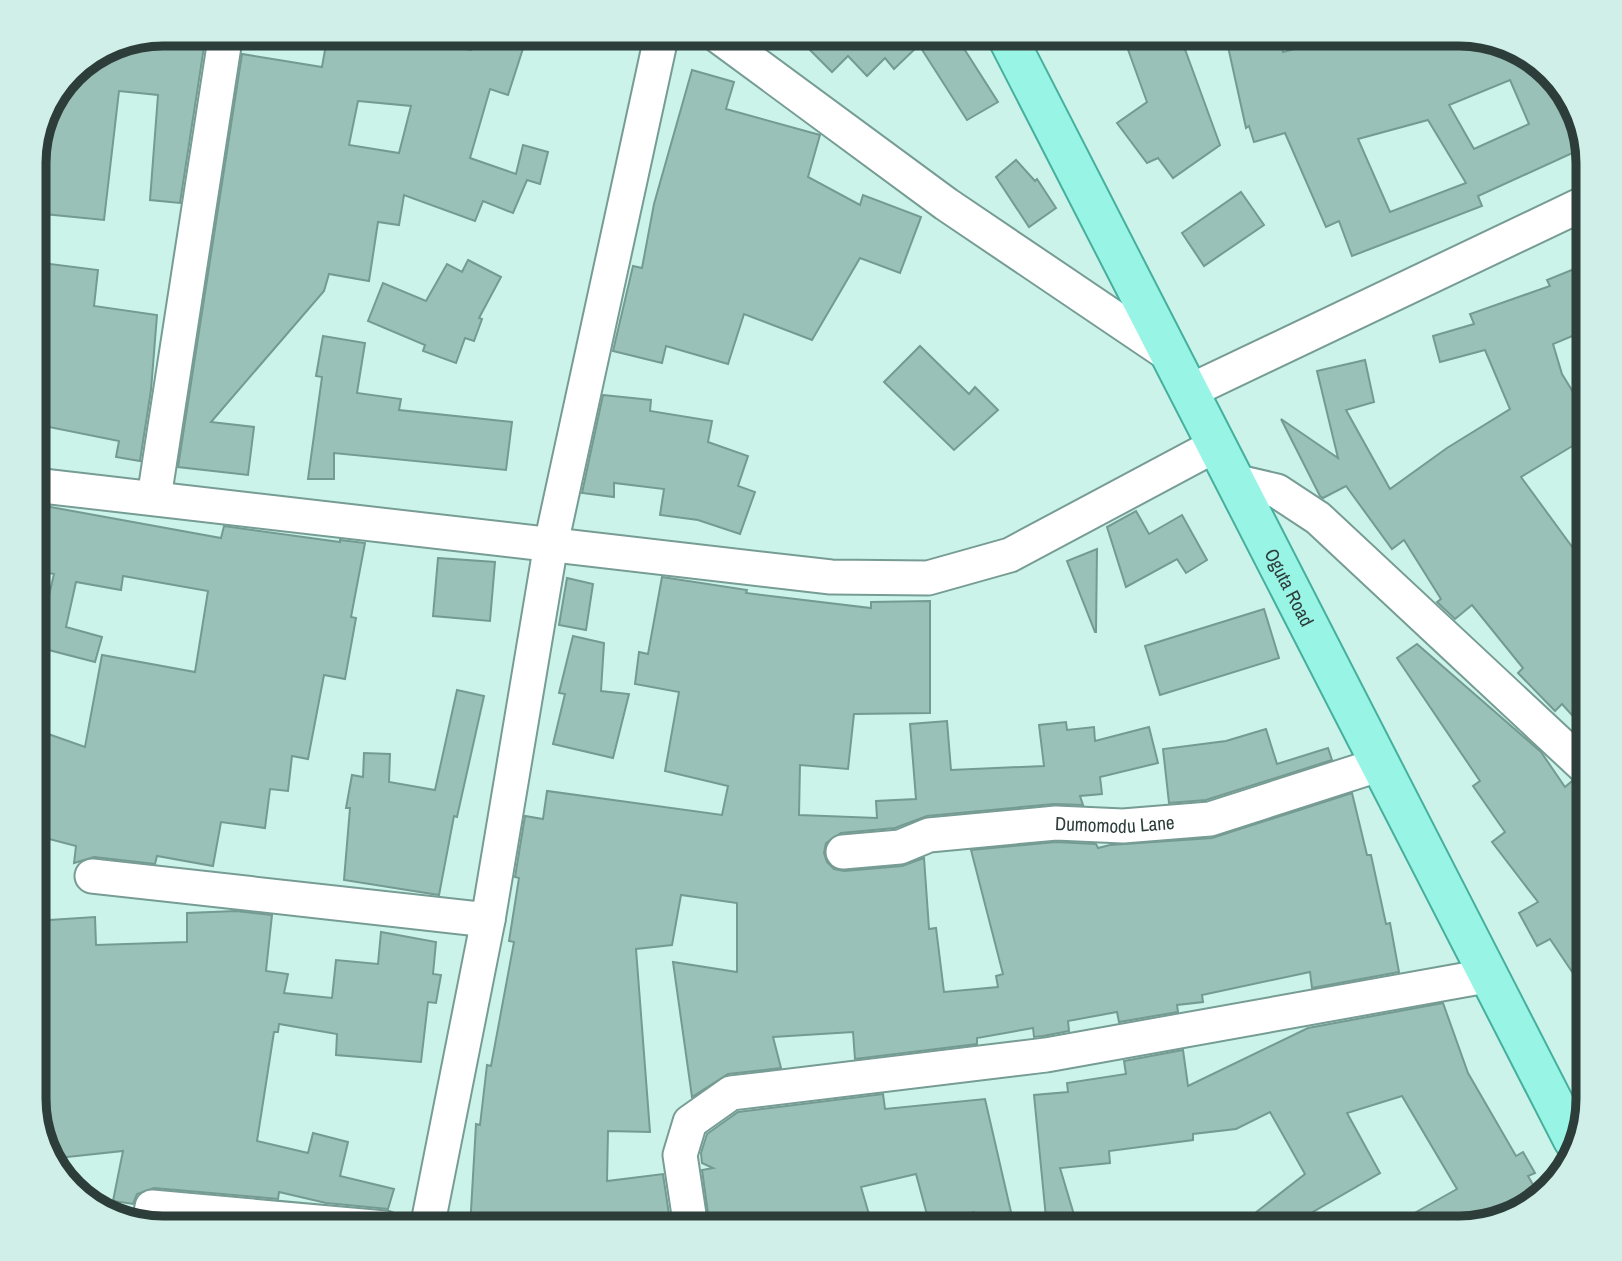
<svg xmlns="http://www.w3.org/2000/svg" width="1622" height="1261" viewBox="0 0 1622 1261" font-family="'Archivo Narrow',sans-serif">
	<rect width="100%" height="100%" fill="#cbf3ea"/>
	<g fill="#9ac1b8" stroke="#749a92" stroke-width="2" fill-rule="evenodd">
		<path d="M 163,33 L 202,33 L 200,47 L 204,47 L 180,203 L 150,200 L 158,95 L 119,91 L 104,220 L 34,213 L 34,154 L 46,106 L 77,66 Z"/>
		<path d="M 328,33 L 417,33 L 416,40 L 471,50 L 477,33 L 528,33 L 508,95 L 490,89 L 470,158 L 516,174 L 523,145 L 548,152 L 540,184 L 527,180 L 513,213 L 483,201 L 475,221 L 404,195 L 399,225 L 378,222 L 369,281 L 329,274 L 324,291 L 211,422 L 254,427 L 248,475 L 178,467 L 242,54 L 322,67 ZM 358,101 L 411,106 L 399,153 L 349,145 Z"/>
		<path d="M 817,33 L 954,33 L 998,102 L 967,120 L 919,45 L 894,69 L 885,58 L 867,76 L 848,56 L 832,72 L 805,45 Z"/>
		<path d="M 1122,33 L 1179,33 L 1220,145 L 1173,178 L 1158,158 L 1147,163 L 1117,123 L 1147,102 Z"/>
		<path d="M 1225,33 L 1279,33 L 1283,52 L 1342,37 L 1341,33 L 1460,33 L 1544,65 L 1538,69 L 1579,150 L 1478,196 L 1482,206 L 1352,256 L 1339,221 L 1326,227 L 1285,133 L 1254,142 L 1249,126 L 1246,128 ZM 1510,80 L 1529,124 L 1474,149 L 1449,105 ZM 1428,120 L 1466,183 L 1390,212 L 1358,139 Z"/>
		<path d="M 692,70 L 734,82 L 726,109 L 820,135 L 808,177 L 860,205 L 863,195 L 921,217 L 900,273 L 860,258 L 812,340 L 744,314 L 728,364 L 666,346 L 662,363 L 613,351 L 633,266 L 642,268 L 654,204 Z"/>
		<path d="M 1016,160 L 1035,181 L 1037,179 L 1056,208 L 1029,227 L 996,177 Z"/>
		<path d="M 1241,192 L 1264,225 L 1204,266 L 1182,233 Z"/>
		<path d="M 468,260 L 501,277 L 479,318 L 482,319 L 474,341 L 465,338 L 456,363 L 423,351 L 425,345 L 368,321 L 383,283 L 426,301 L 447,264 L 462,272 Z"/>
		<path d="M 34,262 L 98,270 L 94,306 L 157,315 L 151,390 L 140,461 L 116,457 L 119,441 L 34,424 L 34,322 L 39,293 L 34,293 Z"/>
		<path d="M 1589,263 L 1589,329 L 1553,344 L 1562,374 L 1589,418 L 1589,436 L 1521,477 L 1589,570 L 1589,734 L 1562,704 L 1555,711 L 1518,673 L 1523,668 L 1472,605 L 1455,619 L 1437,602 L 1441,599 L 1404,540 L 1392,549 L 1346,486 L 1323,498 L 1320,496 L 1281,419 L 1338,458 L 1317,371 L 1365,360 L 1374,402 L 1346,410 L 1390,489 L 1447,448 L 1510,409 L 1485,350 L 1440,362 L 1433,336 L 1474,324 L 1470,314 L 1550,286 L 1547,280 Z"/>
		<path d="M 323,336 L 365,343 L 357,393 L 401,399 L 399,410 L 512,422 L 506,470 L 334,453 L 334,479 L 308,479 L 322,377 L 316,376 Z"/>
		<path d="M 920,346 L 969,394 L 975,387 L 998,410 L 954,450 L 884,382 Z"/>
		<path d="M 603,395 L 651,400 L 650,411 L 712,421 L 708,442 L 748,456 L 738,486 L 755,492 L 740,534 L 698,520 L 660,515 L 664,489 L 614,483 L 614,497 L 582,493 Z"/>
		<path d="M 34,504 L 221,538 L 224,526 L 340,542 L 340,540 L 365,543 L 351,617 L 356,618 L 345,679 L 324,675 L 308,759 L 292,756 L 288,791 L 270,789 L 265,828 L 221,822 L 213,866 L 157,856 L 155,864 L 94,857 L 74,863 L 76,846 L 34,835 L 34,729 L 85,747 L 102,655 L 195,672 L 208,591 L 123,576 L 121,590 L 76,582 L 66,627 L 102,637 L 95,662 L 41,648 L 49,632 L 41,630 L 54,574 L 34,570 Z"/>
		<path d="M 1136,511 L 1149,534 L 1182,515 L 1207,560 L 1186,573 L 1177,559 L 1126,587 L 1107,527 Z"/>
		<path d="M 1097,549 L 1096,632 L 1095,632 L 1067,561 Z"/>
		<path d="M 438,558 L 495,562 L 490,621 L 433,616 Z"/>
		<path d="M 662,577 L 747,590 L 746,593 L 871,608 L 871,602 L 930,601 L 930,713 L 854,714 L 848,769 L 800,765 L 799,815 L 877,818 L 876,801 L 916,799 L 910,724 L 947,721 L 951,770 L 1044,766 L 1039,725 L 1066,722 L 1067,730 L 1094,727 L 1095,741 L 1149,727 L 1158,763 L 1100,777 L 1102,794 L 1080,796 L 1083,805 L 1054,804 L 927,816 L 895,828 L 841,833 L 826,843 L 824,853 L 827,862 L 834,869 L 844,871 L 902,866 L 924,858 L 929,929 L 936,928 L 944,992 L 998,987 L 996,976 L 1003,974 L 971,850 L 1056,842 L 1096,844 L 1098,848 L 1110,845 L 1212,838 L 1352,793 L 1367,855 L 1371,855 L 1386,924 L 1390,923 L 1399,972 L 1312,988 L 1310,972 L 1202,995 L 1203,1002 L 1177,1005 L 1178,1012 L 1119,1022 L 1117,1012 L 1068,1021 L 1069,1031 L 1043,1036 L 1034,1037 L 1033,1028 L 977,1038 L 977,1044 L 855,1059 L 853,1032 L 773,1037 L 781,1068 L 728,1074 L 692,1097 L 673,962 L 737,972 L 737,903 L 681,895 L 672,945 L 636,949 L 650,1132 L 608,1131 L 607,1181 L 663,1174 L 671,1228 L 470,1228 L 476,1124 L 480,1125 L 487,1065 L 491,1066 L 514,942 L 509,941 L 519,878 L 515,877 L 525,816 L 543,819 L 547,791 L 722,815 L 728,786 L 665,771 L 679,692 L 635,684 L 639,652 L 648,654 Z"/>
		<path d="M 567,578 L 593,584 L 586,630 L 559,625 Z"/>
		<path d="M 1264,609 L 1279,658 L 1160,695 L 1145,646 Z"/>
		<path d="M 573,636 L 604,643 L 601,691 L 629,694 L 613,758 L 553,744 L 565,694 L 559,693 Z"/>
		<path d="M 1417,644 L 1541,752 L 1565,787 L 1572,781 L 1589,793 L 1589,997 L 1550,939 L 1537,946 L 1519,913 L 1538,902 L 1492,842 L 1505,832 L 1473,786 L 1480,781 L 1397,658 Z"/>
		<path d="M 457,690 L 484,696 L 457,817 L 454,816 L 439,895 L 344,880 L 350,808 L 346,808 L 352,775 L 363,777 L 364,753 L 390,754 L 389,782 L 435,790 Z"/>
		<path d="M 1266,729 L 1277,764 L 1328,748 L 1332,760 L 1206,800 L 1169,803 L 1163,749 L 1226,741 Z"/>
		<path d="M 236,911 L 272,915 L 266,971 L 288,974 L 284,993 L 332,998 L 336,960 L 378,964 L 381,932 L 436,942 L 433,974 L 441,975 L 436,1003 L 428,1002 L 421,1062 L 336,1055 L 337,1034 L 279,1024 L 278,1032 L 274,1032 L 257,1141 L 308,1153 L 313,1133 L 348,1142 L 340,1176 L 394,1189 L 388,1209 L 326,1203 L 279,1192 L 278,1199 L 154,1188 L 137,1194 L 133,1204 L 113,1201 L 123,1151 L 49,1159 L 47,1156 L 34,1107 L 34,921 L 95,917 L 96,945 L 187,942 L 187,913 Z"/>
		<path d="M 1443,1003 L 1468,1073 L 1516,1156 L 1523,1152 L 1535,1173 L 1528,1176 L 1540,1197 L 1516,1215 L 1460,1228 L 1388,1228 L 1457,1189 L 1402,1096 L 1347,1113 L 1380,1173 L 1285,1228 L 1236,1228 L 1305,1174 L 1270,1112 L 1236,1129 L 1193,1134 L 1193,1140 L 1109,1151 L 1110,1163 L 1060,1168 L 1078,1228 L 1047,1228 L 1034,1095 L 1068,1092 L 1067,1083 L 1126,1074 L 1124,1061 L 1183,1050 L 1188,1086 L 1308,1028 Z"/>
		<path d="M 883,1094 L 885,1109 L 985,1099 L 1011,1212 L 976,1219 L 974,1212 L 929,1222 L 916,1174 L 861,1187 L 873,1228 L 772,1228 L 771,1220 L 737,1228 L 710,1228 L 702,1170 L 713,1168 L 702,1163 L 701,1153 L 707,1134 L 738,1112 Z"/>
	</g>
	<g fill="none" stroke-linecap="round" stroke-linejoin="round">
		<defs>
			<g id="minor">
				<path d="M 714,33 L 946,204 L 1168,354"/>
				<path d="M 1188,392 L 1589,201"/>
				<path d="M 1234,481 L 1277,491 L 1318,518 L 1589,771"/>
				<path d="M 34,485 L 831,577 L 928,578 L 1010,555 L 1216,445"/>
				<path d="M 154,498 L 226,33"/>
				<path id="s1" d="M 843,852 L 900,847 L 929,835 L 1056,823 L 1123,826 L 1210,819 L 1381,764"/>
				<path d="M 92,876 L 488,920"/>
				<path d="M 149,1223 L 152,1207 L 385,1228"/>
				<path d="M 427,1228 L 488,920 L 551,544 L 662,33"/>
				<path d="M 691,1228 L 680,1155 L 690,1122 L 731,1093 L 1046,1055 L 1486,976"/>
			</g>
			<g id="major">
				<path id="s2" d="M 1005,33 L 1573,1140"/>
			</g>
		</defs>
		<use href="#minor" stroke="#769c94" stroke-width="37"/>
		<use href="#major" stroke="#46af9d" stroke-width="42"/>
		<use href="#minor" stroke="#fff" stroke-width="33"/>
		<use href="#major" stroke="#98f4e5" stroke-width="38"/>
	</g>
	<g text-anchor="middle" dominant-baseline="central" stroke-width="5" stroke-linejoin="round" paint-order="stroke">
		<g font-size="19" fill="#2d3d3a" stroke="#defff7">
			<text stroke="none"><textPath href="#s2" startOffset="623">Oguta Road</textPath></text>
			<text stroke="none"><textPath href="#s1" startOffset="275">Dumomodu Lane</textPath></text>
		</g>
	</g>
	<path d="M0 0H1622V1261H0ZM163 46H1459A117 117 0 0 1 1576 163V1099A117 117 0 0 1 1459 1216H163A117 117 0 0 1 46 1099V163A117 117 0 0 1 163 46Z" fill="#d0efe8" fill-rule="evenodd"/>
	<path fill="none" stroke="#2d3d3a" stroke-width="9" d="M163 46H1459A117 117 0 0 1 1576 163V1099A117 117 0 0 1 1459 1216H163A117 117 0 0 1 46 1099V163A117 117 0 0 1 163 46Z"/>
</svg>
